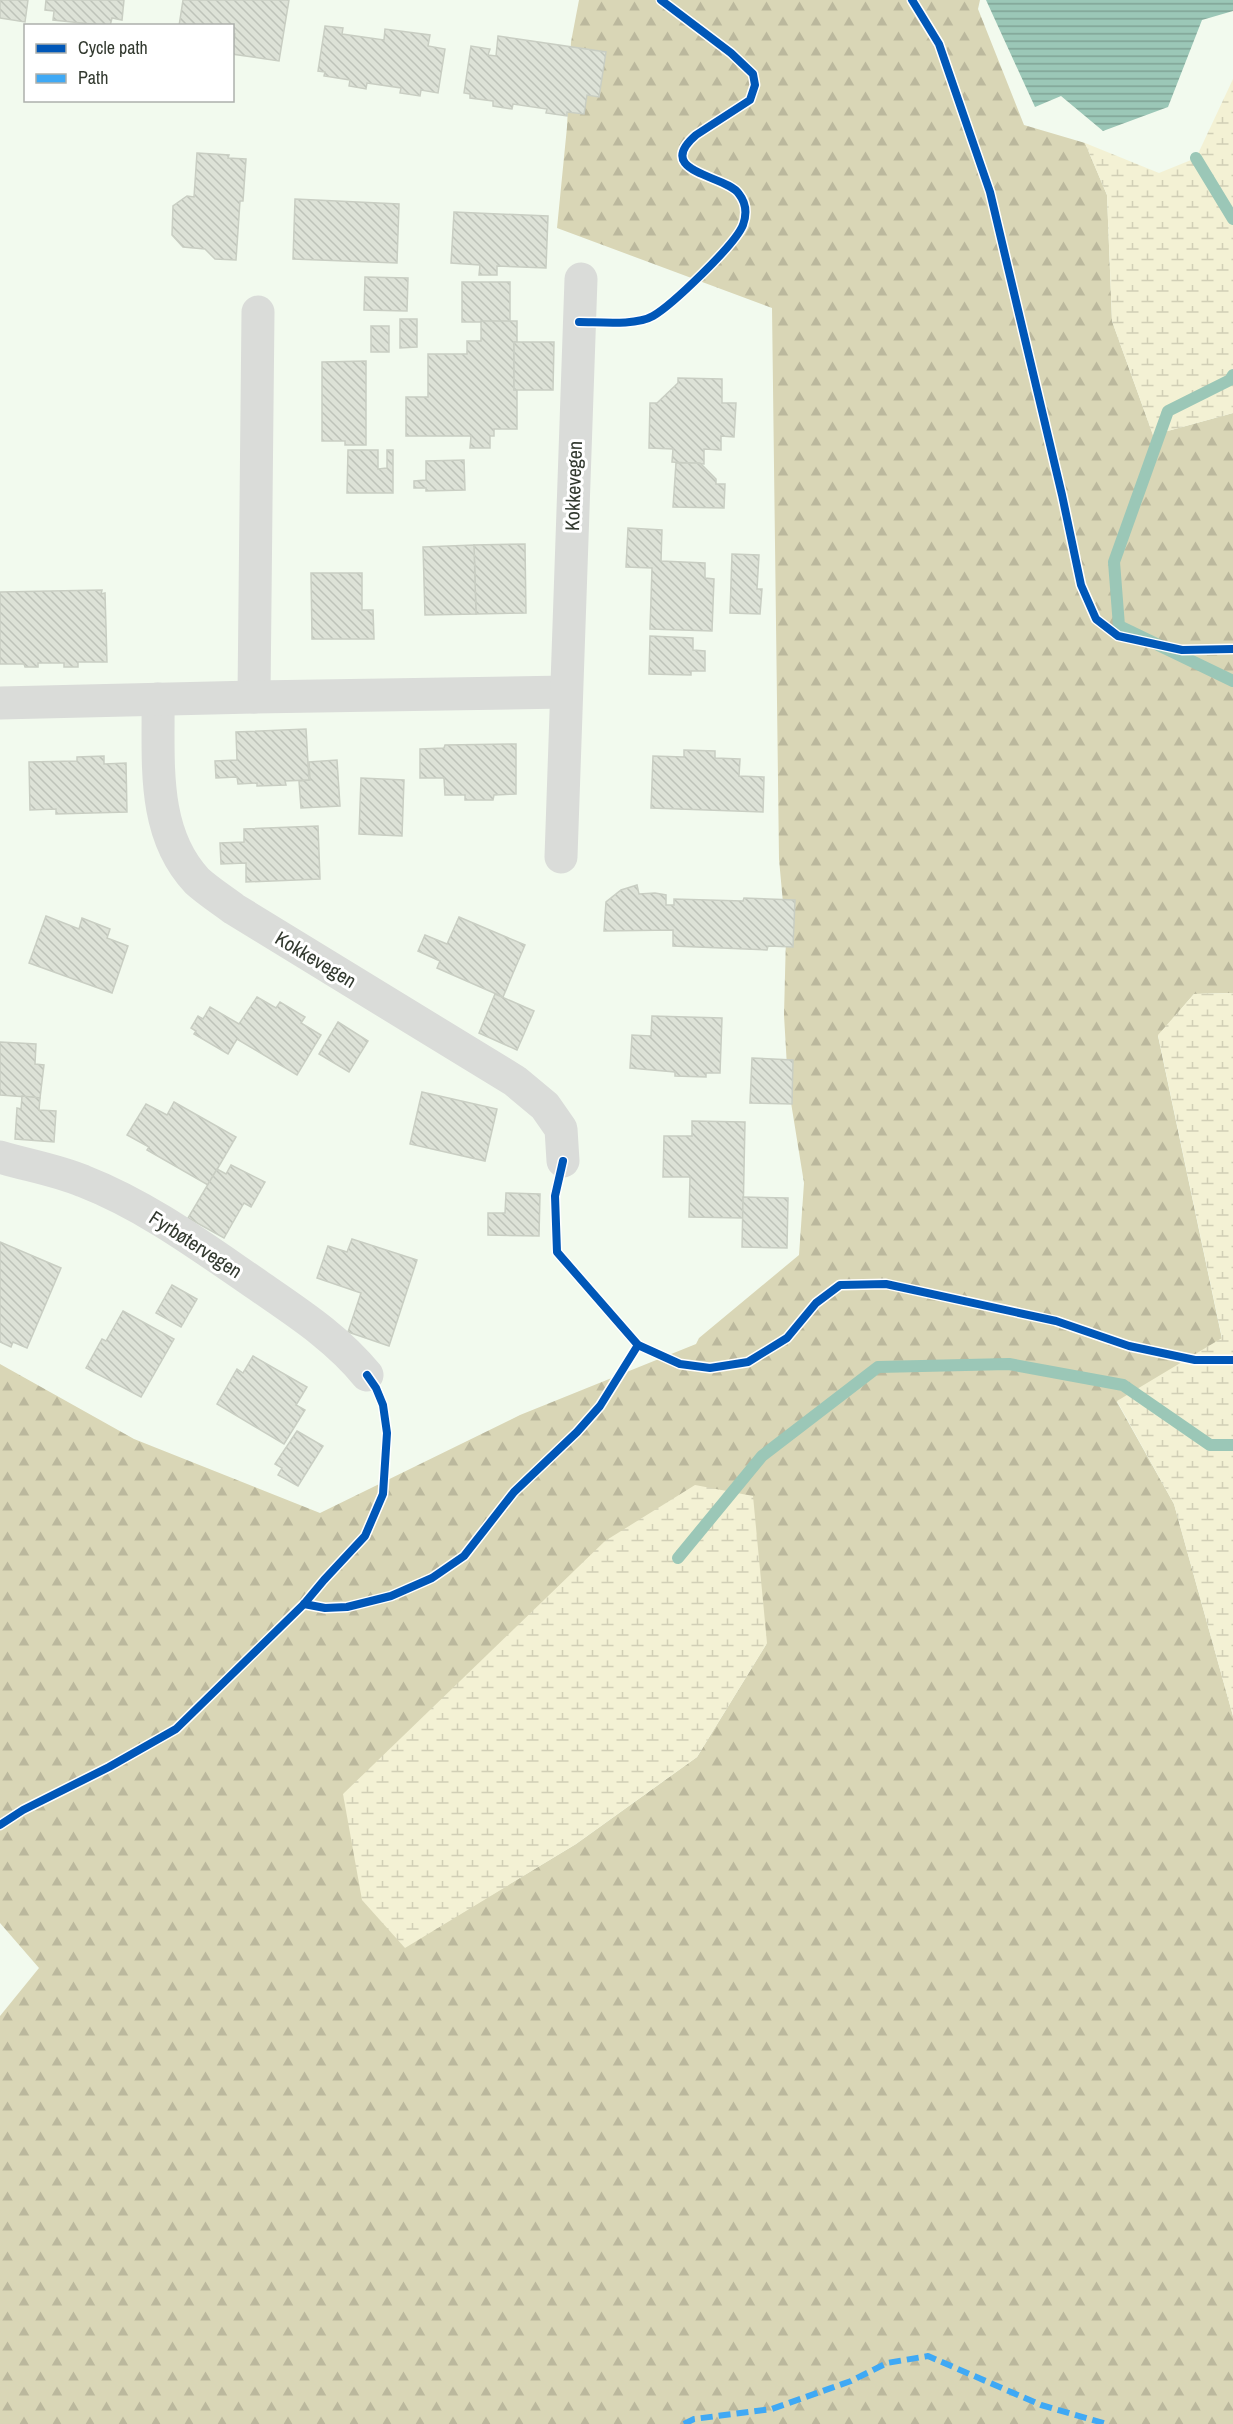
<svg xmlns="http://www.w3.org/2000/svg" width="1233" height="2424" viewBox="0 0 1233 2424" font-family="'Archivo Narrow',sans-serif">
	<defs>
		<pattern id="forest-firs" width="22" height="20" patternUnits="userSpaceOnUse" patternTransform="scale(1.5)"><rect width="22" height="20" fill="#d9d6b6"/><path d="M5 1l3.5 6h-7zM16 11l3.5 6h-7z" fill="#bbb89d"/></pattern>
		<pattern id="wetland-marsh" width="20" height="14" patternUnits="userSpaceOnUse" patternTransform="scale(1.5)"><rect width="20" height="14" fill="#f3f1d4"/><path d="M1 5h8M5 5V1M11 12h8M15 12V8" fill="none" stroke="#d1cfb6"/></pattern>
		<pattern id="water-rules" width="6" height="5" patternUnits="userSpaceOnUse" patternTransform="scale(1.5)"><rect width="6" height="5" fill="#9bc7b7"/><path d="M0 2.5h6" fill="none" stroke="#7fa395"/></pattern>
		<pattern id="building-back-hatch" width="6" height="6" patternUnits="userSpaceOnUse" patternTransform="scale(1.5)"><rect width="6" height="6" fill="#dde2d7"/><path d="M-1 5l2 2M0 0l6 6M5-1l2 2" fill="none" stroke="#bec3b9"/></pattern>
	</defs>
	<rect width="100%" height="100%" fill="#f2faee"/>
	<path fill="url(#forest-firs)" fill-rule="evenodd" d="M 579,0 L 980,0 L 978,9 L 1024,125 L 1085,143 L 1107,195 L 1112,321 L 1153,435 L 1233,413 L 1233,993 L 1194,994 L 1158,1036 L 1222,1339 L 1117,1402 L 1174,1504 L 1233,1716 L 1233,2424 L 0,2424 L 0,2016 L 39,1968 L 0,1923 L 0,1364 L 134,1439 L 320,1513 L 520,1415 L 696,1344 L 699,1338 L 799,1255 L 804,1183 L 788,1084 L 784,1015 L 786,936 L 779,859 L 772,308 L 557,228 L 567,127 L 571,42 ZM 767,1643 L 697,1757 L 576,1844 L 405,1947 Z"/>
	<g fill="url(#wetland-marsh)">
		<path d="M 1233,79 L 1233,413 L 1153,435 L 1112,321 L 1107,195 L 1085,143 L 1159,173 L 1196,158 Z"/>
		<path d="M 1233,993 L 1233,1716 L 1174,1504 L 1117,1401 L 1222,1338 L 1158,1035 L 1194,994 Z"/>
		<path d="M 695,1485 L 753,1496 L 767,1643 L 697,1757 L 576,1844 L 405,1948 L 362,1900 L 343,1794 L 605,1541 Z"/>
	</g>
	<path fill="url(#water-rules)" d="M 986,0 L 1233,0 L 1233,11 L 1202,20 L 1168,107 L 1103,131 L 1061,96 L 1035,107 Z"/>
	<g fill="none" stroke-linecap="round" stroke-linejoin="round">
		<g stroke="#9bc7b7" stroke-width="12">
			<path d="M 1196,158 L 1233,219"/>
			<path d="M 1233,375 L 1230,380 L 1168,411 L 1114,562 L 1119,626 L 1233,681"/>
			<path d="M 678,1558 L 762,1456 L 878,1367 L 1009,1364 L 1123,1385 L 1210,1445 L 1233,1445"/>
		</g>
	</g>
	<g fill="url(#building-back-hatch)" stroke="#c9cec3" stroke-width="1.5">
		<path d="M 0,0 L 28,0 L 25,22 L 0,18 Z"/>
		<path d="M 46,0 L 124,0 L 122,20 L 112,18 L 110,26 L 53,20 L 54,11 L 45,10 Z"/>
		<path d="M 183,0 L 289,0 L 279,61 L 232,54 L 235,34 L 232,34 L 232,26 L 179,26 Z"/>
		<path d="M 325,26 L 343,28 L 342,34 L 384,40 L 385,29 L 430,35 L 428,46 L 445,49 L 438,93 L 421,90 L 420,96 L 400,93 L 401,88 L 367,83 L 366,89 L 349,86 L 350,80 L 324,76 L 325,72 L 318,71 Z"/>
		<path d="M 498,36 L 606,52 L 599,97 L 587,95 L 584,114 L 567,112 L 567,116 L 546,113 L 547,109 L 513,104 L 512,109 L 493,106 L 493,101 L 470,98 L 470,94 L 464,93 L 471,46 L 490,49 L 488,55 L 496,56 Z"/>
		<path d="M 197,153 L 229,155 L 228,158 L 246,159 L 243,201 L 240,201 L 236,260 L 215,259 L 205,249 L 183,247 L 172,235 L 173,206 L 187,196 L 194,197 Z"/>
		<path d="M 295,199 L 399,204 L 397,263 L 293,259 Z"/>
		<path d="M 454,212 L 548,216 L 546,268 L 497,266 L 497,275 L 479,275 L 480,265 L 451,263 Z"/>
		<path d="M 365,277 L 408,278 L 407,311 L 364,310 Z"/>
		<rect x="462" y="282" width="48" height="40"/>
		<path d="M 400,319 L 417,319 L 417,347 L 400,348 Z"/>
		<path d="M 481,321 L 517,321 L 517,342 L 514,342 L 514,390 L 517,390 L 517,429 L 494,429 L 494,436 L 490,436 L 490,448 L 470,448 L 471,436 L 406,436 L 406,397 L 428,397 L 428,354 L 467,354 L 467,341 L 481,341 Z"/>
		<rect x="371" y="326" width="18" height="26"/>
		<path d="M 514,342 L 554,342 L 553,390 L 514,390 Z"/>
		<path d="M 366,361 L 366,445 L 345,445 L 345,441 L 322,441 L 322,362 Z"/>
		<path d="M 678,378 L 722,379 L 722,403 L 736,403 L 734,437 L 721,436 L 721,450 L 704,449 L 704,464 L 672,462 L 673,449 L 649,448 L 650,403 L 657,403 L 678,383 Z"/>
		<path d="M 348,450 L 378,450 L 378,469 L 387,468 L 387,450 L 393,450 L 393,493 L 347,493 Z"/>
		<path d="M 464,460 L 465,490 L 426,491 L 426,488 L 414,488 L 414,481 L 426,480 L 426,461 Z"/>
		<path d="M 676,463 L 700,463 L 716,479 L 716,484 L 725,484 L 724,508 L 673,507 Z"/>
		<path d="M 628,528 L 662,530 L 661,561 L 705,563 L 705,578 L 714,579 L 712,631 L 650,629 L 652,568 L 626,567 Z"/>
		<path d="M 525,544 L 526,613 L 476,614 L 474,545 Z"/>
		<path d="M 474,545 L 476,614 L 425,615 L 423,547 Z"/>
		<path d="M 732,554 L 759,555 L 757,589 L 762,589 L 760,614 L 730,613 Z"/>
		<path d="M 311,573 L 362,573 L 362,610 L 373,610 L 374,639 L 312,639 Z"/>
		<path d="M 102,590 L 101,594 L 105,593 L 107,662 L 78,662 L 78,667 L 64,667 L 64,663 L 38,663 L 38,667 L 25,667 L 24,664 L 0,664 L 0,592 Z"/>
		<path d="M 650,636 L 693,638 L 693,650 L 705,651 L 705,671 L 691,671 L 691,675 L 649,674 Z"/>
		<path d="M 306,729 L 309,780 L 285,781 L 286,785 L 257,786 L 257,783 L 238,784 L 237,777 L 216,778 L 215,761 L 237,760 L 236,732 Z"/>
		<path d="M 516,744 L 516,794 L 494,795 L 493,800 L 465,800 L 465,795 L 445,795 L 444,778 L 420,778 L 420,749 L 444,748 L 445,745 Z"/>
		<path d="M 684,750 L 715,751 L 715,758 L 740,759 L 739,776 L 764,777 L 763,812 L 651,808 L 653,756 L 684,757 Z"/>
		<path d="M 104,756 L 104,764 L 126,763 L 127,812 L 56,814 L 56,809 L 30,810 L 29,762 L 77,761 L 77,757 Z"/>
		<path d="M 337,760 L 340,806 L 301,808 L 299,781 L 310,780 L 309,762 Z"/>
		<path d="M 361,778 L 404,780 L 402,836 L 359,834 Z"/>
		<path d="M 318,826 L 320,879 L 246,882 L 246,863 L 221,864 L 220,843 L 244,842 L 244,829 Z"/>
		<path d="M 637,885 L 639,894 L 655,893 L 666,895 L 666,905 L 674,905 L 674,899 L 743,901 L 744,898 L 795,900 L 793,947 L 768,946 L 767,950 L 673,946 L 673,930 L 604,931 L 606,902 L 621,890 Z"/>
		<path d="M 46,916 L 79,929 L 82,918 L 110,929 L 107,938 L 128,946 L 112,993 L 29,963 Z"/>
		<path d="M 459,917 L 525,945 L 503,997 L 437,968 L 440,961 L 418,951 L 425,935 L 447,944 Z"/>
		<path d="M 495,994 L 534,1011 L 517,1050 L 479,1033 Z"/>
		<path d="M 257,997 L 276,1008 L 280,1002 L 305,1017 L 301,1023 L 321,1035 L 297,1075 L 237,1039 L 228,1054 L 194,1034 L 196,1031 L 191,1028 L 198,1016 L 203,1019 L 210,1007 L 239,1024 Z"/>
		<path d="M 652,1016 L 722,1018 L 720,1073 L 706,1073 L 706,1077 L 675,1076 L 675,1072 L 630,1068 L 632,1035 L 651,1036 Z"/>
		<path d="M 338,1022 L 368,1041 L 349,1072 L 319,1054 Z"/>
		<path d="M 0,1042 L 36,1044 L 35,1064 L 44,1065 L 40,1098 L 0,1095 Z"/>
		<path d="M 752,1058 L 793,1060 L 792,1104 L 750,1103 Z"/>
		<path d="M 422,1092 L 497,1109 L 485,1161 L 410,1144 Z"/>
		<path d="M 22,1096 L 40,1098 L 39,1110 L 56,1111 L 54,1142 L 15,1139 L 17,1108 L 21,1109 Z"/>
		<path d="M 174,1102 L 236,1137 L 208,1185 L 147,1150 L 149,1147 L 127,1135 L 146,1104 L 167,1115 Z"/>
		<path d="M 692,1121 L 745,1122 L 743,1218 L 689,1217 L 690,1177 L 663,1177 L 664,1136 L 692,1136 Z"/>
		<path d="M 231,1165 L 265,1182 L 251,1207 L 244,1203 L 224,1238 L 188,1218 L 217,1169 L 226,1174 Z"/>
		<path d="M 506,1193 L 540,1194 L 539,1236 L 488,1235 L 488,1213 L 505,1213 Z"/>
		<path d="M 743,1197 L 788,1198 L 787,1248 L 742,1247 Z"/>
		<path d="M 352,1239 L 417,1260 L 389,1346 L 348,1332 L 361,1293 L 317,1278 L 328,1246 L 347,1252 Z"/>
		<path d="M 0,1242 L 61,1268 L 27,1348 L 13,1342 L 11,1347 L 0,1342 Z"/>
		<path d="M 172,1285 L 197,1299 L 181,1327 L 156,1313 Z"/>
		<path d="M 123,1311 L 174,1339 L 141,1397 L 86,1368 L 102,1339 L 106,1341 Z"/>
		<path d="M 253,1356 L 307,1387 L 296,1405 L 305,1410 L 284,1444 L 217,1404 L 237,1369 L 243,1373 Z"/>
		<path d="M 297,1431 L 323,1446 L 298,1486 L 278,1475 L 282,1468 L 275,1464 Z"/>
	</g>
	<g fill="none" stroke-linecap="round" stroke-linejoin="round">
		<g stroke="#dadcd9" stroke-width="33">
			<path d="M 254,697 L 258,312"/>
			<path d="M 158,699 C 159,761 151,832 197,881 C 208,891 222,900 234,909 L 515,1081 L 545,1106 L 561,1129 L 563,1161"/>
			<path d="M 0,703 L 254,697 L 566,692"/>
			<path d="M 561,857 L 581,279"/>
			<path d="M 0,1157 C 27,1165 57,1170 83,1181 C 147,1206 202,1247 259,1286 C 298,1313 337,1338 367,1375"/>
		</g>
		<path stroke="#3fa9f5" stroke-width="6" stroke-dasharray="12 6" stroke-linecap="butt" d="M 684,2424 L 694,2419 L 772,2409 L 851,2381 L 887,2363 L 928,2356 L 1041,2405 L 1107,2424"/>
		<defs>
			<g id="cycleway">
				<path d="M 912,0 L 939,44 L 990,192 L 1062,495 L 1081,585 L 1096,619 L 1118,636 L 1182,650 L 1233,649"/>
				<path d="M 579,322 C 599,322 636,326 653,316 C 672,305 735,245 743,225 C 747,214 746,203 739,194 C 727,175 652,173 696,135 L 750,100 L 755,85 L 753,74 L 731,53 L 661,0"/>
				<path d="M 563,1161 L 555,1196 L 557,1252 L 638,1345 L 680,1364 L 710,1368 L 748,1362 L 787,1338 L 816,1303 L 840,1285 L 886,1284 L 1056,1321 L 1129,1346 L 1195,1360 L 1233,1360"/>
				<path d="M 304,1604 L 325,1608 L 347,1607 L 391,1596 L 432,1578 L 464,1556 L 514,1492 L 577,1432 L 600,1406 L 638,1345"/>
				<path d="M 0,1825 L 23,1810 L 109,1767 L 176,1729 L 304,1604 L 324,1580 L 365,1536 L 383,1494 L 387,1433 L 383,1405 L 376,1388 L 367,1375"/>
			</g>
		</defs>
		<use href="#cycleway" stroke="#fff" stroke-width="11"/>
		<use href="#cycleway" stroke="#0057b8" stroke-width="8"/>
	</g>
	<g text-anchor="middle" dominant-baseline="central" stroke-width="6" stroke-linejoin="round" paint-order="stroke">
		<g font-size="20" fill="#333a30" stroke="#fff">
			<text transform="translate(573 486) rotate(-88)">Kokkevegen</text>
			<text transform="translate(316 959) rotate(31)">Kokkevegen</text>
			<text transform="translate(196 1244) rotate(33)">Fyrbøtervegen</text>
		</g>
	</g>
	<rect x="24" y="24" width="210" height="78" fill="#ffffff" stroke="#adb0ac" stroke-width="1.5"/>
	<rect x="36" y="44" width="30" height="9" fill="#0057b8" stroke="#adb0ac" stroke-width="1.5"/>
	<text x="78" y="54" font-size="18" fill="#333a30">Cycle path</text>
	<rect x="36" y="74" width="30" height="9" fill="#3fa9f5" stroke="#adb0ac" stroke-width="1.5"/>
	<text x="78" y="84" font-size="18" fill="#333a30">Path</text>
</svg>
